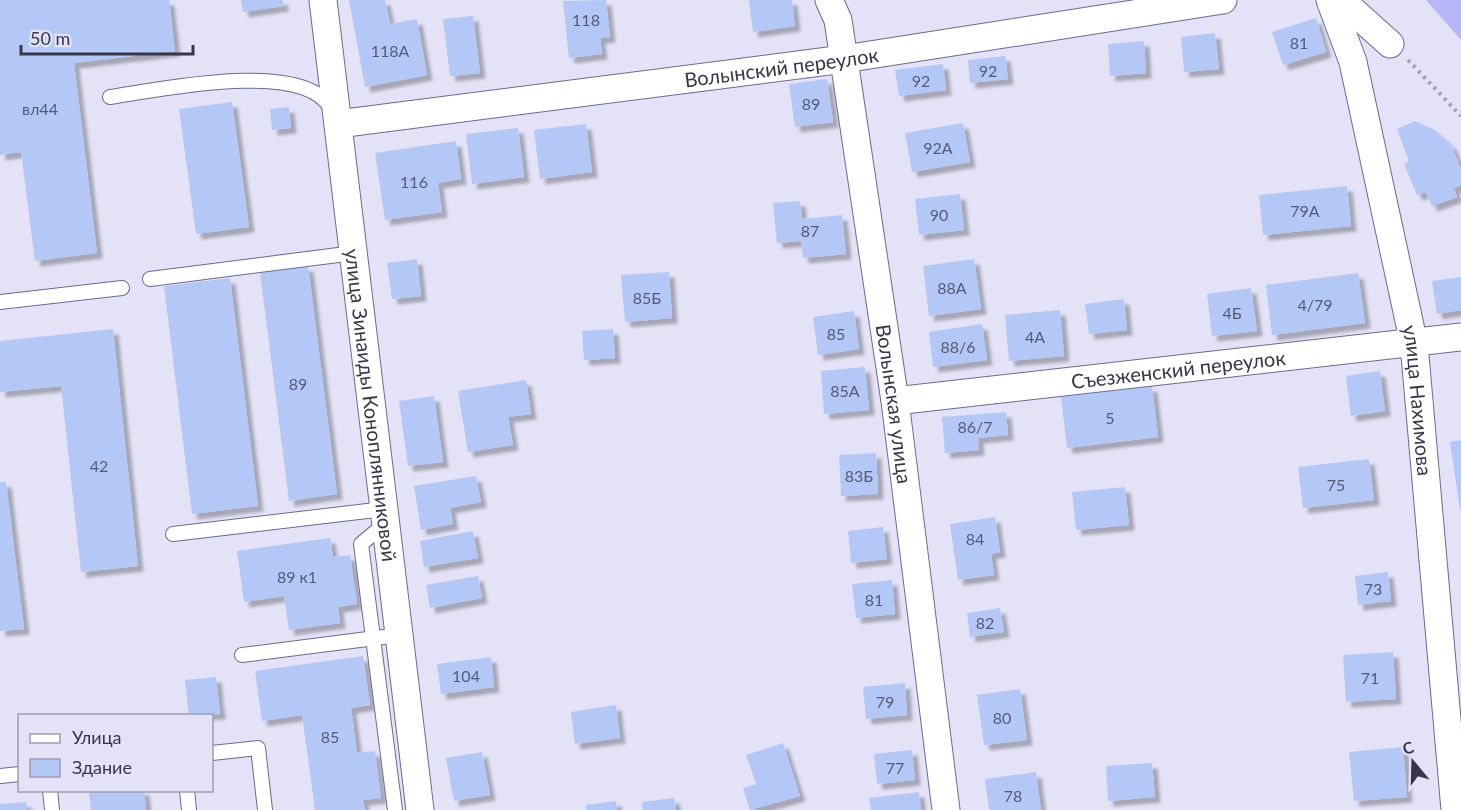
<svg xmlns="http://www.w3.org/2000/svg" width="1461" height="810" viewBox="0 0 1461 810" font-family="Lato,sans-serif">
	<defs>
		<filter id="shadow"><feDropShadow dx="5.5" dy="5.5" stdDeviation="1.5" flood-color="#0004"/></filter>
	</defs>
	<rect width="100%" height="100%" fill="#e3e2f6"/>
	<path fill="#b9b5f9" d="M 1426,0 L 1461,0 L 1461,40 Z"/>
	<g fill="#b4c8f8" filter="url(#shadow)">
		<path d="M 0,0 L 169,0 L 175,51 L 74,63 L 97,253 L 35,261 L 21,152 L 0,155 Z"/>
		<path d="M 241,0 L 283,0 L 283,6 L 243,12 Z"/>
		<path d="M 349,0 L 385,0 L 390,24 L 417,19 L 427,75 L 365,87 Z"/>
		<path d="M 606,0 L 610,37 L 600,38 L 602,54 L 569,58 L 563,1 Z"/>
		<path d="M 749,0 L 792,0 L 795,26 L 753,32 Z"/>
		<path d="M 473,16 L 480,73 L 450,76 L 443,19 Z"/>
		<path d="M 1316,18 L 1326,52 L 1283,65 L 1272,32 Z"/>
		<path d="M 1215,33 L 1219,69 L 1184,72 L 1181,37 Z"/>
		<path d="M 1144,41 L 1146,73 L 1110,76 L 1108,44 Z"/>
		<path d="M 1005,56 L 1008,79 L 970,83 L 968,60 Z"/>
		<path d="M 943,64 L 946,90 L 899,96 L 895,70 Z"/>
		<path d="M 827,79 L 833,122 L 795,127 L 789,84 Z"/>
		<path d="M 232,102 L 249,227 L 196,234 L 179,109 Z"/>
		<path d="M 289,107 L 291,128 L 272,130 L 270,109 Z"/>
		<path d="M 1415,121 L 1435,130 L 1452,146 L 1461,170 L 1461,185 L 1454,188 L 1457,197 L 1432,206 L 1426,192 L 1417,195 L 1404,164 L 1409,161 L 1397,129 Z"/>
		<path d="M 963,123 L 970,162 L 912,172 L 905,133 Z"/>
		<path d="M 586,124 L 592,172 L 540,179 L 534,130 Z"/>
		<path d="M 518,128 L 524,177 L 472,184 L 466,134 Z"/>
		<path d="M 456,141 L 461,179 L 438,183 L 442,212 L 385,220 L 375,153 Z"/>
		<path d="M 1347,186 L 1351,226 L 1263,235 L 1259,195 Z"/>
		<path d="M 960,194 L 964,230 L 919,235 L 915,199 Z"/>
		<path d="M 800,201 L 802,219 L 842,215 L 846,254 L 803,258 L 801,241 L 777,243 L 773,203 Z"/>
		<path d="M 417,259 L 421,296 L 392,299 L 387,263 Z"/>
		<path d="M 974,259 L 981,309 L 929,316 L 923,266 Z"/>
		<path d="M 308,266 L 337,494 L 289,501 L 260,272 Z"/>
		<path d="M 669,272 L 672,318 L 625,322 L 621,275 Z"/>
		<path d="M 1358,273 L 1365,323 L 1272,335 L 1266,285 Z"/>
		<path d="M 1461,277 L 1461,310 L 1437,314 L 1432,281 Z"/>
		<path d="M 230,278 L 258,506 L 192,514 L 164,286 Z"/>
		<path d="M 1251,288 L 1257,331 L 1212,336 L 1207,294 Z"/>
		<path d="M 1124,299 L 1127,330 L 1089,334 L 1085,304 Z"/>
		<path d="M 1060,310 L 1064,356 L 1009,361 L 1005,315 Z"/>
		<path d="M 854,311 L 859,349 L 818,355 L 813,317 Z"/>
		<path d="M 982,324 L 987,360 L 933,367 L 929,332 Z"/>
		<path d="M 113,329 L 138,566 L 81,572 L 61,386 L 0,392 L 0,341 Z"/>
		<path d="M 613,329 L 615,358 L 584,360 L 582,331 Z"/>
		<path d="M 865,367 L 869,410 L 824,414 L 821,371 Z"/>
		<path d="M 1380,371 L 1385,411 L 1351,416 L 1346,376 Z"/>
		<path d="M 526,380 L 531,414 L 508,417 L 513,445 L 468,452 L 458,391 Z"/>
		<path d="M 1152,386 L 1158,437 L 1067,448 L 1061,397 Z"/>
		<path d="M 434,396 L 443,462 L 408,466 L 399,401 Z"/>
		<path d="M 1006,412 L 1008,435 L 978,438 L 979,450 L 945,453 L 942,417 Z"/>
		<path d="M 1461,440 L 1461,510 L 1460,510 L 1450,442 Z"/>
		<path d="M 876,453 L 878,494 L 841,496 L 839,455 Z"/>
		<path d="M 1369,459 L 1374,500 L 1303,508 L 1298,467 Z"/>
		<path d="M 476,476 L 481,502 L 450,508 L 453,524 L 421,530 L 414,486 Z"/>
		<path d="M 0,482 L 6,482 L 24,629 L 0,631 Z"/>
		<path d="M 1125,487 L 1129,525 L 1076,530 L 1072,492 Z"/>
		<path d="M 995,517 L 1000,552 L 991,554 L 994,575 L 958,580 L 950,524 Z"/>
		<path d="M 883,527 L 887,559 L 851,563 L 848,531 Z"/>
		<path d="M 473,531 L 478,558 L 424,567 L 420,541 Z"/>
		<path d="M 330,538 L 333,557 L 350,555 L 357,604 L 338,607 L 340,623 L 289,630 L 284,596 L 244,602 L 237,551 Z"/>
		<path d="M 1388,572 L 1391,601 L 1358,605 L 1355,576 Z"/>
		<path d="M 478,576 L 482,598 L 430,608 L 426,585 Z"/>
		<path d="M 892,580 L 895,614 L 856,618 L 852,584 Z"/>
		<path d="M 1000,608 L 1004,632 L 970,637 L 967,613 Z"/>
		<path d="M 1393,652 L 1396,699 L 1346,702 L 1343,655 Z"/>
		<path d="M 363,656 L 370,705 L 351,708 L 357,753 L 375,751 L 381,798 L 363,800 L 365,810 L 315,810 L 302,715 L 262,721 L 255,671 Z"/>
		<path d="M 491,657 L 494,687 L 441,694 L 437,664 Z"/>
		<path d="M 216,677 L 220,714 L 189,716 L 185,680 Z"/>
		<path d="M 905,683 L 907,715 L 866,719 L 863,687 Z"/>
		<path d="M 1020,689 L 1027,740 L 984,745 L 977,695 Z"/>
		<path d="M 616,705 L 620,738 L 575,744 L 571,712 Z"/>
		<path d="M 783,743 L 800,796 L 750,810 L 743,788 L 756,784 L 746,755 Z"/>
		<path d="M 1403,747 L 1407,797 L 1354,801 L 1349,752 Z"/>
		<path d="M 912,750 L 915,780 L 877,784 L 874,754 Z"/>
		<path d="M 482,752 L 490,795 L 454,801 L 446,758 Z"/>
		<path d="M 1152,763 L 1155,797 L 1108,801 L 1106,766 Z"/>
		<path d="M 1036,772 L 1041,810 L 989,810 L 985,779 Z"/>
		<path d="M 89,790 L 144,790 L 146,810 L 91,810 Z"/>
		<path d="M 919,792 L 921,810 L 871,810 L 869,798 Z"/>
		<path d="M 674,798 L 676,810 L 643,810 L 642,802 Z"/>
		<path d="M 616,801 L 617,810 L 586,810 L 586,805 Z"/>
		<path d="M 26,802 L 27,810 L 0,810 L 0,804 Z"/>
	</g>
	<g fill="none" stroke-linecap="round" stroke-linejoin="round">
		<defs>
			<g id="lane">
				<path d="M 110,97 C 157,90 306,58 331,109"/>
				<path d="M 150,279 L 354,253"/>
				<path d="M 0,302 L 122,288"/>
				<path d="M 386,523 L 361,544 L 395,810"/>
				<path d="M 173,534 L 384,509"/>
				<path d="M 242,655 L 399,635"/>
				<path d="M 212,753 L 258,748 L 265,810"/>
				<path d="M 0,776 L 20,774"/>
				<path d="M 50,790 L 52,810"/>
				<path d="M 187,790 L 189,810"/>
			</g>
			<g id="street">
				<path id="s1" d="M 323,0 L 420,810"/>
				<path id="s2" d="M 829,0 L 838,20 L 895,401 L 946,810"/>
				<path id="s3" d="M 1330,0 L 1353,62 L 1414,344 L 1455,810"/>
				<path d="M 1341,0 L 1390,44"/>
				<path id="s4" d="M 338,124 L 844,59 L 1223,0"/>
				<path id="s5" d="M 895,401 L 1461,337"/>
			</g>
		</defs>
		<use href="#lane" stroke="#6c6995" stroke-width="16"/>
		<use href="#street" stroke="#6c6995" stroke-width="29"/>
		<path stroke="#a3a2b6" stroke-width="4" stroke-dasharray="3 4.5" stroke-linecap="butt" d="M 1408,60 L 1461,116"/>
		<use href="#lane" stroke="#fff" stroke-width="14"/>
		<use href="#street" stroke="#fff" stroke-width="27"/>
	</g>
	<g text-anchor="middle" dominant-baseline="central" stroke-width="5" stroke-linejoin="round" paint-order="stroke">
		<g font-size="16" fill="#565a75">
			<text x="586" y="19">118</text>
			<text x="1299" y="42">81</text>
			<text x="390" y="50">118А</text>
			<text x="988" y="70">92</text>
			<text x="921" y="80">92</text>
			<text x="811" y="103">89</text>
			<text x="40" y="108">вл44</text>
			<text x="938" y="147">92А</text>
			<text x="414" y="181">116</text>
			<text x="1305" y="210">79А</text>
			<text x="939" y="214">90</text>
			<text x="810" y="230">87</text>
			<text x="952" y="287">88А</text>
			<text x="647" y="297">85Б</text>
			<text x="1315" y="304">4/79</text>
			<text x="1232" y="312">4Б</text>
			<text x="836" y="333">85</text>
			<text x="1035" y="336">4А</text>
			<text x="958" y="346">88/6</text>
			<text x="298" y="383">89</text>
			<text x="845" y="390">85А</text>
			<text x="1110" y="417">5</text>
			<text x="975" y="426">86/7</text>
			<text x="99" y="465">42</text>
			<text x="859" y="475">83Б</text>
			<text x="1336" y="484">75</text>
			<text x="975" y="538">84</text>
			<text x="297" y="576">89 к1</text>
			<text x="1373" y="588">73</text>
			<text x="874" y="599">81</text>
			<text x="985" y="622">82</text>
			<text x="466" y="675">104</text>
			<text x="1370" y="677">71</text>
			<text x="885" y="701">79</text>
			<text x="1002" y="717">80</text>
			<text x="330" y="736">85</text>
			<text x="895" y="767">77</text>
			<text x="1013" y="795">78</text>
		</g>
		<g font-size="20" fill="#373649" stroke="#e3e2f6">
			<text stroke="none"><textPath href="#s4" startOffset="447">Волынский переулок</textPath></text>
			<text stroke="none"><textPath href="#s5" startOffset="285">Съезженский переулок</textPath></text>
			<text stroke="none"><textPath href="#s3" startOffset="411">улица Нахимова</textPath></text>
			<text stroke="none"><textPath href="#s2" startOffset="410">Волынская улица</textPath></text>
			<text stroke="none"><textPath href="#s1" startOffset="408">улица Зинаиды Коноплянниковой</textPath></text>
		</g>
	</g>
	<rect x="18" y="714" width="195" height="78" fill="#e3e2f6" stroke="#9e9db1" stroke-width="1.5"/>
	<rect x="30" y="734" width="30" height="9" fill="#ffffff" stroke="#9e9db1" stroke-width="1.5"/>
	<text x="72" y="744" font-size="18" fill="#373649">Улица</text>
	<rect x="30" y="759" width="30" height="18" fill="#b4c8f8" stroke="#9e9db1" stroke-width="1.5"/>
	<text x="72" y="774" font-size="18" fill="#373649">Здание</text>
	<g transform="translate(1413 762) rotate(341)" stroke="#e3e2f6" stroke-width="4.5" paint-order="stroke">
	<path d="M0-4.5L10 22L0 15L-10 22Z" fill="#373649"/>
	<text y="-9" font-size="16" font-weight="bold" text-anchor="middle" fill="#373649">С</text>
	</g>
	<path d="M21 45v9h172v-9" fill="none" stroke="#373649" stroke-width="3"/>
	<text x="30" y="45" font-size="18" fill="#373649" stroke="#e3e2f6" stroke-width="4.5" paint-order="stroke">50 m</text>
</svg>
